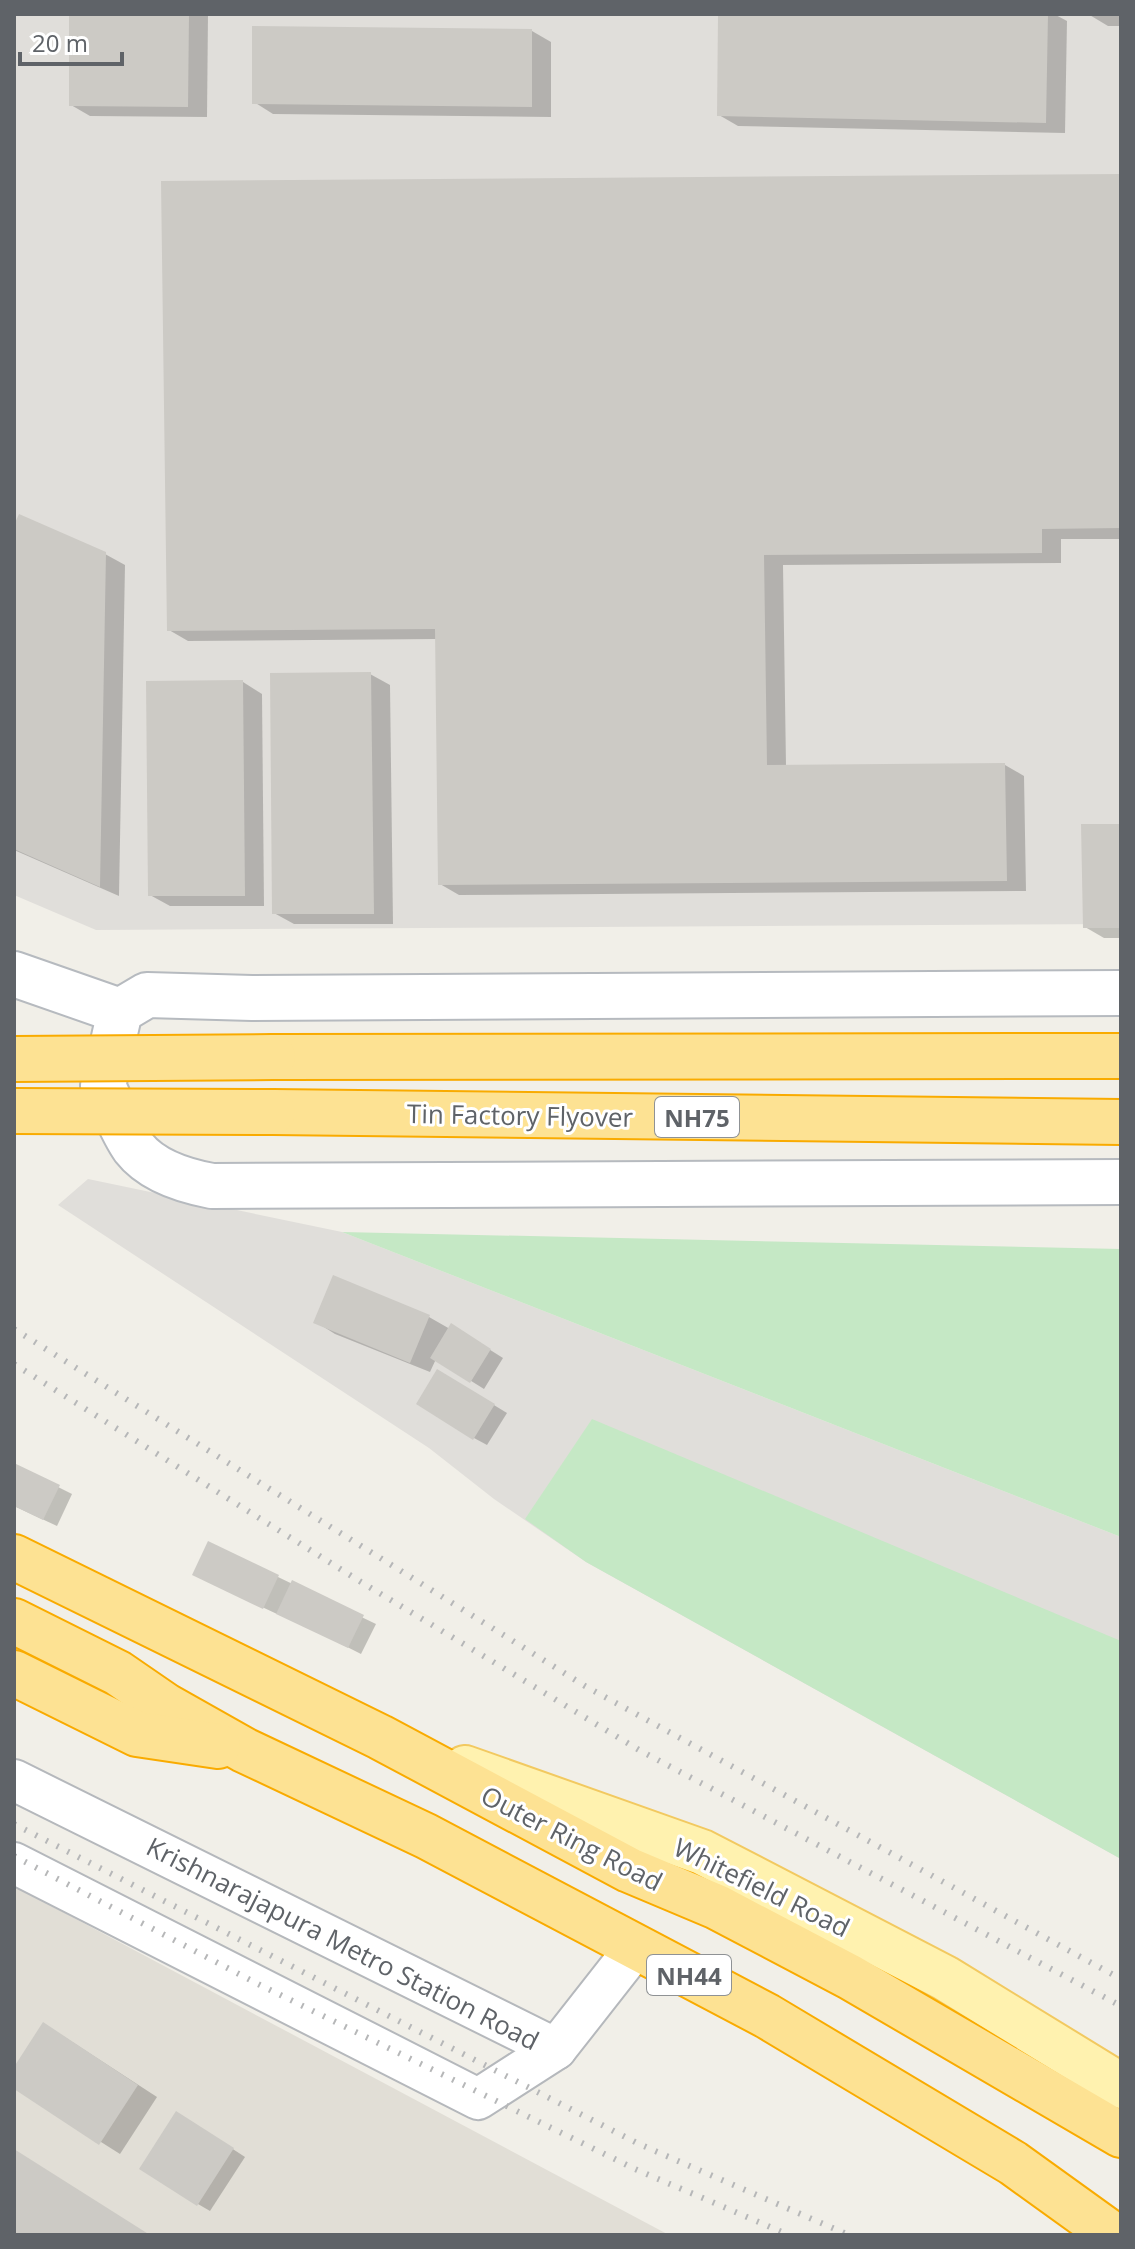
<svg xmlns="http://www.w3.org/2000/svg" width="1135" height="2249" viewBox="0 0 1135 2249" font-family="'Open Sans',sans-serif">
	<rect width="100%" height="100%" fill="#f1efe8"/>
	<g fill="#e0deda">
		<path d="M 14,14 L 1121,14 L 1121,924 L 96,930 L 14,895 Z"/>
		<path d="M 88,1179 L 342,1232 L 1121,1537 L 1121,1859 L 586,1562 L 494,1499 L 429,1448 L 58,1205 Z"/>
	</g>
	<path fill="#e1ded6" d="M 14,1886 L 669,2235 L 14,2235 Z"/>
	<g fill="#c5e8c5">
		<path d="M 342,1232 L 1121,1249 L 1121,1537 Z"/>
		<path d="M 592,1419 L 1121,1641 L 1121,1859 L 586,1562 L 525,1519 Z"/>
	</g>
	<g fill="#0003">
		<path d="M 71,14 L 208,14 L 207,117 L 90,116 L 71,105 Z"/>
		<path d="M 720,14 L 1054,14 L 1067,21 L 1065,133 L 738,126 L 719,115 Z"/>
		<path d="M 1088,14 L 1121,14 L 1121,26 L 1108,26 Z"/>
		<path d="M 532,31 L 551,42 L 551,117 L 273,114 L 254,102 Z"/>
		<path d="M 1121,176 L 1121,539 L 1061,539 L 1061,563 L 783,565 L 786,766 L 1005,765 L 1024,776 L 1026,891 L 459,895 L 440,884 L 437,639 L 188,641 L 169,630 Z"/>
		<path d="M 14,530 L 105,554 L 125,565 L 119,896 L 14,850 Z"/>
		<path d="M 370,674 L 390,685 L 393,924 L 294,924 L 274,913 Z"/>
		<path d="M 243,682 L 262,694 L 264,906 L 170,906 L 150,895 Z"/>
		<path d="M 1121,826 L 1121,938 L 1104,938 L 1085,927 Z"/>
		<path d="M 429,1317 L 450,1329 L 452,1326 L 503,1358 L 484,1389 L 436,1359 L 430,1372 L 335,1334 L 316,1322 Z"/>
		<path d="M 438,1371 L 507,1413 L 487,1445 L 474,1438 Z"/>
		<path d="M 14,1465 L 72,1494 L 57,1526 L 14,1506 Z"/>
		<path d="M 209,1544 L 376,1624 L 361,1654 L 278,1612 L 277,1614 L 207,1581 Z"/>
		<path d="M 63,2036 L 157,2097 L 120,2154 L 14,2087 L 14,2071 Z"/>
		<path d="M 190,2121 L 245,2157 L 210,2211 L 198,2204 Z"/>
	</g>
	<g fill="#cccac5">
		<path d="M 69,14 L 189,14 L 188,107 L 69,106 Z"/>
		<path d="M 718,14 L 1048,14 L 1046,123 L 717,116 Z"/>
		<path d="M 252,26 L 532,29 L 532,107 L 252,104 Z"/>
		<path d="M 1121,174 L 1121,528 L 1042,529 L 1042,553 L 764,555 L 767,765 L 1005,763 L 1007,881 L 438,885 L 435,629 L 167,631 L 161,181 Z"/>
		<path d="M 19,514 L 106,552 L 100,887 L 14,849 L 14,525 Z"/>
		<path d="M 371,672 L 374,914 L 272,914 L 270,673 Z"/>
		<path d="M 243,680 L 245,896 L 148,896 L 146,681 Z"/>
		<path d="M 1081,824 L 1121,824 L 1121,928 L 1083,928 Z"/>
		<path d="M 333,1275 L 430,1315 L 410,1363 L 313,1323 Z"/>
		<path d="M 451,1323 L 491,1349 L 470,1383 L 430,1358 Z"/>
		<path d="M 437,1369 L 495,1404 L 473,1440 L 416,1404 Z"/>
		<path d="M 14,1463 L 60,1485 L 43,1520 L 14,1506 Z"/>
		<path d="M 208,1541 L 279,1575 L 263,1609 L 192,1575 Z"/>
		<path d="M 292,1580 L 364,1615 L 348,1648 L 276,1614 Z"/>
		<path d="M 43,2022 L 138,2085 L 99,2145 L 14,2089 L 14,2067 Z"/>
		<path d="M 176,2111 L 234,2148 L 197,2206 L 139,2169 Z"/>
		<path d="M 14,2149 L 150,2235 L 14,2235 Z"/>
	</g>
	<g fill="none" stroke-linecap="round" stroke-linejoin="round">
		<defs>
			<g id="street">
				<path d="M 14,1780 L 556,2049 L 636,1947"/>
				<path d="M 14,1863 L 478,2099 L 556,2049"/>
			</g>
			<g id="secondary">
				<path d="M 14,974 L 120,1011"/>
				<path d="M 1121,993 L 252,998 L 147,995 L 120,1011 L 103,1086 C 113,1106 121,1130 134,1148 C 152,1171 185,1181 212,1186 L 1121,1182"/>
			</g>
			<path id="primary" d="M 465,1768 L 702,1852 L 945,1978 L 1121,2086"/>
			<g id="highway">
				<path d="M 273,1057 L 1121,1056"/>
				<path d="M 273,1112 L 1121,1122"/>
				<path d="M 14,1557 L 380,1737 L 629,1870 L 717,1907 L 850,1977 L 1121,2135"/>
				<path d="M 14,1621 L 118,1673 L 166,1706 L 244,1750 L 426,1836 L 767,2016 L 1013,2163 L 1113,2235"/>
				<path d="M 14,1673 L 137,1734 L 218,1746"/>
			</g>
		</defs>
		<use href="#street" stroke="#b5b8bc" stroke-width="44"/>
		<use href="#secondary" stroke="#b6babf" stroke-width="48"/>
		<use href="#primary" stroke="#f2c960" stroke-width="48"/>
		<use href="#highway" stroke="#f9ab00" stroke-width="48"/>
		<use href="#street" stroke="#fff" stroke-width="40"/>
		<use href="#secondary" stroke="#fff" stroke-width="44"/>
		<use href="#primary" stroke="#fff2af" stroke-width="44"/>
		<use href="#highway" stroke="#fde293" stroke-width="44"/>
		<g stroke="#b6b7b8" stroke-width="6" stroke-dasharray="2 10" stroke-linecap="butt">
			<path d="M 14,1329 L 585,1686 L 1121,1979"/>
			<path d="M 14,1364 L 361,1582 L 639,1750 L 1121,2006"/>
			<path d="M 14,1824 L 639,2144 L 849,2235"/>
			<path d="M 14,1856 L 256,1983 L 635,2169 L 789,2235"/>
		</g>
		<defs>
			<g id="highway-bridge">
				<path d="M 14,1059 L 273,1057"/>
				<path d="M 14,1111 L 273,1112"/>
			</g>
		</defs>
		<use href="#highway-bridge" stroke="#f9ab00" stroke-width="48" stroke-linecap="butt"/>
		<use href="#highway-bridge" stroke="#fde293" stroke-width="44"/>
	</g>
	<g text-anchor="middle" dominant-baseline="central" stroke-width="6" stroke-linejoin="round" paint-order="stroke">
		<g fill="#fff" stroke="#8f9295" stroke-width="2">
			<rect x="655" y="1097" width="84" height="40" rx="6"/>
			<rect x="647" y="1955" width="84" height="40" rx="6"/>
		</g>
		<g font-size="24" font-weight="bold" fill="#5f6368">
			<text x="697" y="1117">NH75</text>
			<text x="689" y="1975">NH44</text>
		</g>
		<g font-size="26" fill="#5f6368" stroke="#fff">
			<text transform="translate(520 1115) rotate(1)">Tin Factory Flyover</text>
			<text transform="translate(572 1838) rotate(27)">Outer Ring Road</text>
			<text transform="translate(762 1887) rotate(26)">Whitefield Road</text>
			<text transform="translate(343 1943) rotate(27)">Krishnarajapura Metro Station Road</text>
		</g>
	</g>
	<rect width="1135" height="2249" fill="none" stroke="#5f6368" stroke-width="32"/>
	<path d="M20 52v12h102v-12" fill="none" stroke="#5f6368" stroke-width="4"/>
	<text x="32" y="52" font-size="24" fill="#5f6368" stroke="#ffffff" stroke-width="6" paint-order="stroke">20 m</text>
</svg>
